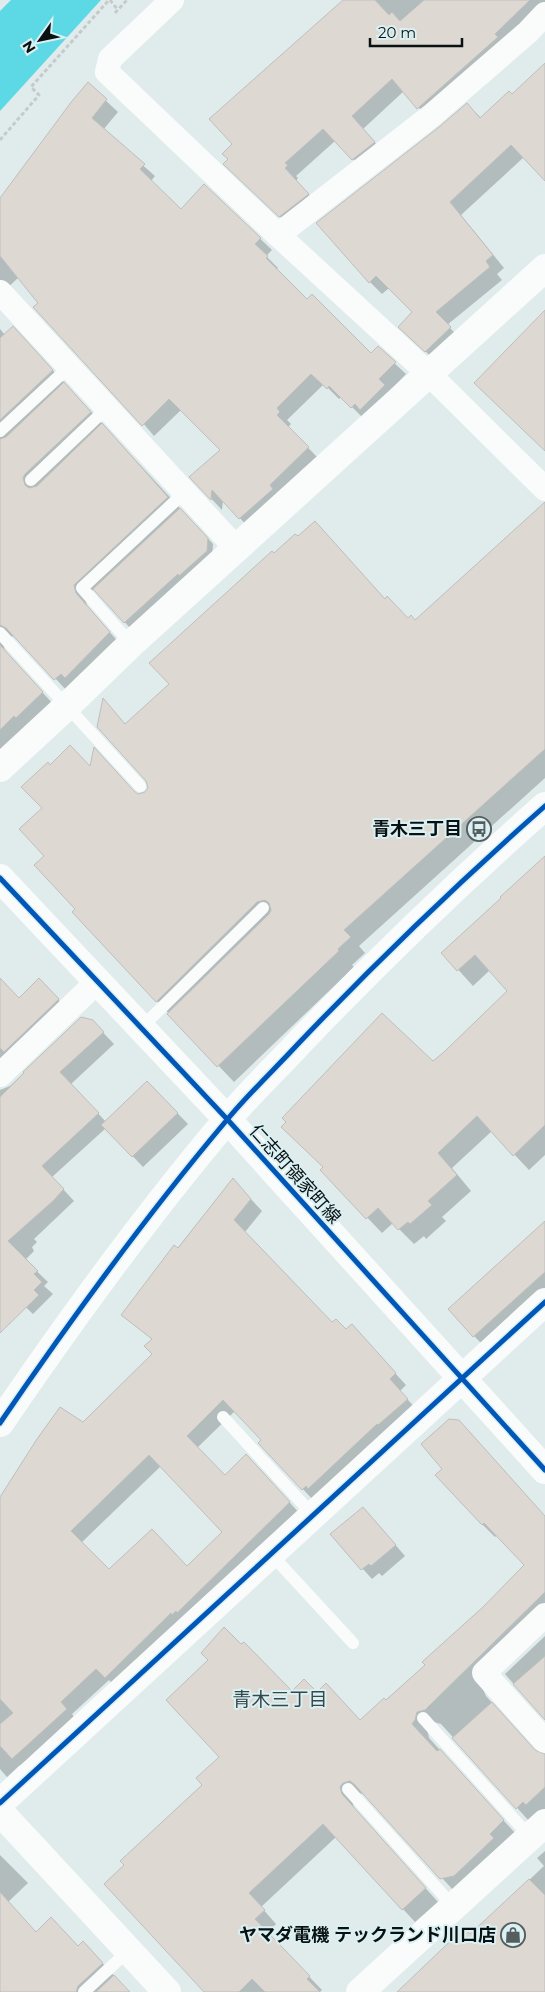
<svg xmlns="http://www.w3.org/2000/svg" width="545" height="1992" viewBox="0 0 545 1992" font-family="Montserrat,'Noto Sans JP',sans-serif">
	<rect width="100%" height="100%" fill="#e0ebec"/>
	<path fill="#5cd9e4" d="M 11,0 L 101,0 L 0,111 L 0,11 Z"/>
	<g fill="#0003" fill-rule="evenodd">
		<path d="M 344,0 L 545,0 L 545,9 L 430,120 L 404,91 L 363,129 L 386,155 L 365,171 L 335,141 L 296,176 L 298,178 L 296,181 L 320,206 L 292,228 L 237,176 L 229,159 L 234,144 Z"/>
		<path d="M 545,65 L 545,179 L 524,157 L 461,215 L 504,268 L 497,274 L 502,280 L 447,325 L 462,340 L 438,363 L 412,339 L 414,312 L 389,288 L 382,294 L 370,282 L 440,128 L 467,104 L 481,118 L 512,95 Z"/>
		<path d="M 88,84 L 118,112 L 103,130 L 155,176 L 151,181 L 181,210 L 204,185 L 272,250 L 266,256 L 278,268 L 276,270 L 307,300 L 371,355 L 378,348 L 406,374 L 363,418 L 342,397 L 339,399 L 324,384 L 287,420 L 291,424 L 288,427 L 319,459 L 251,530 L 223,500 L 222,510 L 191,477 L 221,450 L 181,410 L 154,436 L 19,277 L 0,295 L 0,200 Z"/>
		<path d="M 0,329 L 5,335 L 24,339 L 213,544 L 212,557 L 130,628 L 95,588 L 85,597 L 87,606 L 121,645 L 67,691 L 17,637 L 14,636 L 6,638 L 3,643 L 5,651 L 53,704 L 0,752 Z"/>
		<path d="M 545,514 L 545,778 L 359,946 L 365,953 L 352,965 L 354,967 L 234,1082 L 157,1001 L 77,909 L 45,856 L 44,808 L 51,766 L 91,768 L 136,794 L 146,793 L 149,788 L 147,780 L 104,701 L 126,725 L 385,600 L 408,619 L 415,621 Z"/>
		<path d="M 545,857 L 545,1155 L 529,1170 L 492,1131 L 452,1168 L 471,1191 L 442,1217 L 446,1221 L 426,1239 L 424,1236 L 414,1244 L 393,1223 L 382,1233 L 322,1170 L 324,1167 L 288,1122 L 433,1062 L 444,1053 L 509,991 L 490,970 L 473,986 L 443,953 Z"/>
		<path d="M 0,979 L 19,999 L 39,980 L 69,1011 L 0,1078 Z"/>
		<path d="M 81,1018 L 92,1021 L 114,1044 L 71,1084 L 106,1122 L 147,1082 L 188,1124 L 143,1167 L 106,1128 L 52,1177 L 74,1201 L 34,1239 L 37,1242 L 32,1247 L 34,1251 L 25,1260 L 48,1282 L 44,1286 L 53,1294 L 33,1314 L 15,1297 L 0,1311 L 0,1090 L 10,1086 Z"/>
		<path d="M 233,1180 L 262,1211 L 245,1232 L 333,1324 L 363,1338 L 406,1385 L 400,1391 L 418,1411 L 314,1501 L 260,1443 L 263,1440 L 235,1411 L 197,1448 L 225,1476 L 258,1467 L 300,1514 L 117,1689 L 109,1680 L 72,1714 L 77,1721 L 24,1769 L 20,1765 L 7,1777 L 0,1769 L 0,1498 L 83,1424 L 153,1354 L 153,1340 L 123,1315 ZM 161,1466 L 224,1532 L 187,1568 L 109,1571 L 81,1543 Z"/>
		<path d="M 545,1221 L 545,1301 L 489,1351 L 474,1336 Z"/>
		<path d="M 459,1421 L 545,1517 L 545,1621 L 483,1689 L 486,1696 L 537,1753 L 545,1755 L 545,1822 L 529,1821 L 441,1724 L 434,1722 L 427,1729 L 429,1738 L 516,1834 L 454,1891 L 366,1795 L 359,1793 L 352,1800 L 354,1808 L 438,1902 L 415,1922 L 336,1837 L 261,1907 L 276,1924 L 267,1933 L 322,1990 L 320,1992 L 206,1992 L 204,1785 L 292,1693 L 317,1693 L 361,1721 L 427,1665 L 526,1565 L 497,1535 L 495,1537 L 482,1524 L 444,1469 Z"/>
		<path d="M 373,1519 L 405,1556 L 382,1576 L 379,1573 L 372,1579 L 332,1535 Z"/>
		<path d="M 545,1636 L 545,1719 L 505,1674 Z"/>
		<path d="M 545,1851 L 545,1992 L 399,1992 L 470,1936 L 544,1866 L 537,1858 Z"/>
		<path d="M 0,1855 L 28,1883 L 8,1902 L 51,1949 L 78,1947 L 95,1955 L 129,1992 L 0,1992 Z"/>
	</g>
	<g fill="#ddd8d2" stroke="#bdbfbe" fill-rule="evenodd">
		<path d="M 343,0 L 375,0 L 389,15 L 392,12 L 400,21 L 424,0 L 530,0 L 495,34 L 498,37 L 417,109 L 392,79 L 352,116 L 375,142 L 352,160 L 323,129 L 285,163 L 288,165 L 285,168 L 309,194 L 279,217 L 223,164 L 228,159 L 222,154 L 232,144 L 209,119 Z"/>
		<path d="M 545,63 L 545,181 L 511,145 L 450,202 L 493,255 L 486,261 L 490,267 L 436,312 L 451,327 L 425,352 L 398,327 L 412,312 L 376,276 L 369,283 L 316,223 L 439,127 L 467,103 L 480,118 L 509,91 L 512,94 Z"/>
		<path d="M 88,82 L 107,99 L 92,118 L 145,164 L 140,169 L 181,209 L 204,184 L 261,238 L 255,244 L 268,256 L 266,258 L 307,299 L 312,294 L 371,353 L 378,346 L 396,362 L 379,379 L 385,385 L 360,410 L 355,404 L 351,408 L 329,386 L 327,389 L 311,374 L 277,408 L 280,412 L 277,415 L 309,447 L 270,485 L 273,489 L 239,519 L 212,490 L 211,500 L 189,477 L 220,450 L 169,399 L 142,426 L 33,307 L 38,303 L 0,256 L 0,198 L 72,101 Z"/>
		<path d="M 545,310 L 545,451 L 474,383 Z"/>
		<path d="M 13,326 L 53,370 L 0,420 L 0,338 Z"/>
		<path d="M 64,382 L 91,412 L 25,474 L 23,478 L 25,485 L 29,488 L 37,486 L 102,423 L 168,497 L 74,585 L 76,593 L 110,632 L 65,678 L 61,674 L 54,680 L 6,628 L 0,625 L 0,439 L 6,437 Z"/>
		<path d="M 545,502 L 545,749 L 344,930 L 351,937 L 338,949 L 339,951 L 217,1067 L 167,1014 L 269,914 L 271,910 L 269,903 L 265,900 L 257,902 L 156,1002 L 72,912 L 75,909 L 34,865 L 44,856 L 19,829 L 42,808 L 21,787 L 48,762 L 50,765 L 70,745 L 90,766 L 94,747 L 134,791 L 138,794 L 145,792 L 148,788 L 146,781 L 97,727 L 103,698 L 125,724 L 169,684 L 149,663 L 272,551 L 274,553 L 295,534 L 298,536 L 315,521 L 385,599 L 387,596 L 408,618 L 411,615 L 415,620 Z"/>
		<path d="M 180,508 L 208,538 L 207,551 L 179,576 L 178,574 L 124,623 L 93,589 Z"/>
		<path d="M 0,645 L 43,692 L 16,718 L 14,716 L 0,730 Z"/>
		<path d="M 545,856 L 545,1125 L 513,1156 L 477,1116 L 438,1153 L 457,1175 L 428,1201 L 432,1205 L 410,1224 L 408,1222 L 398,1230 L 378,1208 L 366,1219 L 320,1170 L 323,1167 L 281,1127 L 286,1122 L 282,1118 L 382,1013 L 433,1061 L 444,1052 L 507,991 L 475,955 L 457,971 L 441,953 L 501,898 L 500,897 Z"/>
		<path d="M 0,978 L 19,998 L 39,978 L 59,999 L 4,1052 L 0,1048 Z"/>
		<path d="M 81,1017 L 93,1020 L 104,1032 L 60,1072 L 99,1113 L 42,1166 L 64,1189 L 53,1201 L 8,1241 L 38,1271 L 34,1274 L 42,1282 L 34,1290 L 39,1295 L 0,1333 L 0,1097 L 24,1073 L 23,1072 Z"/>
		<path d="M 147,1081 L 178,1113 L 132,1157 L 101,1125 Z"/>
		<path d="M 233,1178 L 251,1199 L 234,1220 L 332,1322 L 336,1319 L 346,1329 L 352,1324 L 396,1373 L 390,1379 L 408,1399 L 378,1425 L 377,1424 L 308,1489 L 306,1486 L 302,1490 L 258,1443 L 261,1440 L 223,1400 L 187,1436 L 225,1475 L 246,1454 L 290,1502 L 177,1613 L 176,1611 L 172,1615 L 171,1613 L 105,1678 L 96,1669 L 61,1702 L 67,1709 L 12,1759 L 0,1746 L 0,1724 L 13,1713 L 0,1699 L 0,1497 L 37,1439 L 60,1407 L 83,1422 L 152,1354 L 144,1346 L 152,1339 L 121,1315 L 174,1245 L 178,1248 ZM 149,1455 L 222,1532 L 187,1566 L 152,1529 L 109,1569 L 71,1531 Z"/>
		<path d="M 545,1221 L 545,1272 L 473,1337 L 448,1309 Z"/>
		<path d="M 449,1419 L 459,1420 L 545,1516 L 545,1592 L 425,1710 L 417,1712 L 415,1720 L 412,1724 L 437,1751 L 440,1749 L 504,1820 L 490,1834 L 494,1838 L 454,1876 L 440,1879 L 354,1784 L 350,1781 L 343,1783 L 340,1787 L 342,1794 L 426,1888 L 402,1910 L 323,1824 L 249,1893 L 265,1910 L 255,1919 L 310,1976 L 307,1979 L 320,1992 L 265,1992 L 252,1979 L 239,1992 L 204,1992 L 104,1884 L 124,1865 L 120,1861 L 202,1785 L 196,1778 L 219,1757 L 166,1700 L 208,1660 L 201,1653 L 224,1627 L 241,1644 L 244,1642 L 292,1691 L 304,1679 L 317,1692 L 326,1683 L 360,1720 L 384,1698 L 386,1700 L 425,1665 L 422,1662 L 483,1607 L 524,1565 L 484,1523 L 482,1525 L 435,1475 L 442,1469 L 421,1444 Z"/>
		<path d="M 363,1507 L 396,1545 L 371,1566 L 369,1564 L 361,1570 L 330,1534 Z"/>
		<path d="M 545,1656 L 545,1720 L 513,1684 Z"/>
		<path d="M 492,1702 L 535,1750 L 545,1754 L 545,1787 L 526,1805 L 523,1802 L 516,1809 L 452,1738 Z"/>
		<path d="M 529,1879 L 545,1895 L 545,1992 L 397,1992 L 464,1928 L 470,1934 Z"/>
		<path d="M 0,1892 L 36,1932 L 51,1917 L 78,1946 L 83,1941 L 103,1963 L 78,1986 L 76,1992 L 0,1992 Z"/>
		<path d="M 114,1975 L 130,1992 L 96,1992 Z"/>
	</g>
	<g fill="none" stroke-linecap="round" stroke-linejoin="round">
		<g stroke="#c7cacb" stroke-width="3" stroke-dasharray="4 2.5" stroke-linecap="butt">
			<path d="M 110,0 L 117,9"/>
			<path d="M 115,13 L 127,0"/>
			<path d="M 0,140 L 39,95 L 31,87 L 109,0"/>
		</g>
		<g stroke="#fafcfc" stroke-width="12">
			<path d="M 0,431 L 69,367"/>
			<path d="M 31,480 L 107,408"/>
			<path d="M 0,633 L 140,786"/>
			<path d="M 131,644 L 82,588 L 185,492"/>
			<path d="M 142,1027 L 263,908"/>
			<path d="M 223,1417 L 313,1515"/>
			<path d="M 270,1553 L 353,1643"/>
			<path d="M 423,1718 L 530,1837"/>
			<path d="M 348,1789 L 453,1906"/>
			<path d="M 84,1992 L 128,1951"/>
		</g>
		<g stroke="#fafcfc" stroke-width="24">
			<path d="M 172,0 L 110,59 L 107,72 L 278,235 L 429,374 L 545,489"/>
			<path d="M 278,235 L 431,116 L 528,32 L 545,14"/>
			<path d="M 0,292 L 236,548"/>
			<path d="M 0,1075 L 98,981"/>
			<path d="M 545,1615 L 484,1673 L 545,1741"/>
		</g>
		<g stroke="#fafcfc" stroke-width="28">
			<path d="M 0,768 L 67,706 L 131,644 L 545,268"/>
			<path d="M 0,878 L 227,1119 L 545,1470"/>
			<path d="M 0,1423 C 71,1319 145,1217 226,1121 C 248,1094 274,1070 297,1045 C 376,962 459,882 545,806"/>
			<path d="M 0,1803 L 545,1302"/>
			<path d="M 0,1812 L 167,1992"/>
			<path d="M 360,1992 L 545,1823"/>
		</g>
		<defs>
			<g id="cycleway">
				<path d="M 0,878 L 227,1119 L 545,1470"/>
				<path d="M 0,1423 C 71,1319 145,1217 226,1121 C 248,1094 274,1070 297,1045 C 376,962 459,882 545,806"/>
				<path d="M 0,1803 L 545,1302"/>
			</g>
		</defs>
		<use href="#cycleway" stroke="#daf0f2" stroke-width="8"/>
		<use href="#cycleway" stroke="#0057b8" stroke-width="5"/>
	</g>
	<defs>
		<symbol id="bus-ring" viewBox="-11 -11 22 22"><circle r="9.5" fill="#daf0f2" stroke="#555d5e" stroke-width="1.5"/><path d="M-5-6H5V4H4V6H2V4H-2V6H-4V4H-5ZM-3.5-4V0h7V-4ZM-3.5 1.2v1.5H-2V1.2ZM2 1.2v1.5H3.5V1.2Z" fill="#555d5e"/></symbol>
		<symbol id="shop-ring" viewBox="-11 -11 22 22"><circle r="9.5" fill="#daf0f2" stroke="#555d5e" stroke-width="1.5"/><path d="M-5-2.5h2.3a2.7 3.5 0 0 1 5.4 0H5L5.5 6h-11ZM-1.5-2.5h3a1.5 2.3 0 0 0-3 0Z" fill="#555d5e"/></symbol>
	</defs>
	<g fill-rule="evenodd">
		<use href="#bus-ring" x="465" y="815" width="28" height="28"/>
		<use href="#shop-ring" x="499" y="1921" width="28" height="28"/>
	</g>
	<g text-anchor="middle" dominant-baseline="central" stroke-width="4" stroke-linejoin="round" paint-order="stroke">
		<g font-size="18" font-weight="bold" fill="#0a1112" stroke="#daf0f2" text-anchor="end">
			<text x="462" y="829">青木三丁目</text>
			<text x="496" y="1935">ヤマダ電機 テックランド川口店</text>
		</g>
		<g font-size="18" fill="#0a1112" stroke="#daf0f2">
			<text transform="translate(295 1174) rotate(48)">仁志町領家町線</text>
		</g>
		<g font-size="19" fill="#36484a" stroke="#daf0f2">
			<text x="280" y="1699">青木三丁目</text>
		</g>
	</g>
	<g transform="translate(40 40) rotate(237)" stroke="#daf0f2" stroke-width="4" paint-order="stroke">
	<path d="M0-4L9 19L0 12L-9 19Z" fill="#0a1112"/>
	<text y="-8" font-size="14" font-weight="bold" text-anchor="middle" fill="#0a1112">N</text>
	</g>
	<path d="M370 38v8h92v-8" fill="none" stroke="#0a1112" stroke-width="2.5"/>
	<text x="378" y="38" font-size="15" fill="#0a1112" stroke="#daf0f2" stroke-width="4" paint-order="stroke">20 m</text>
</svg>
